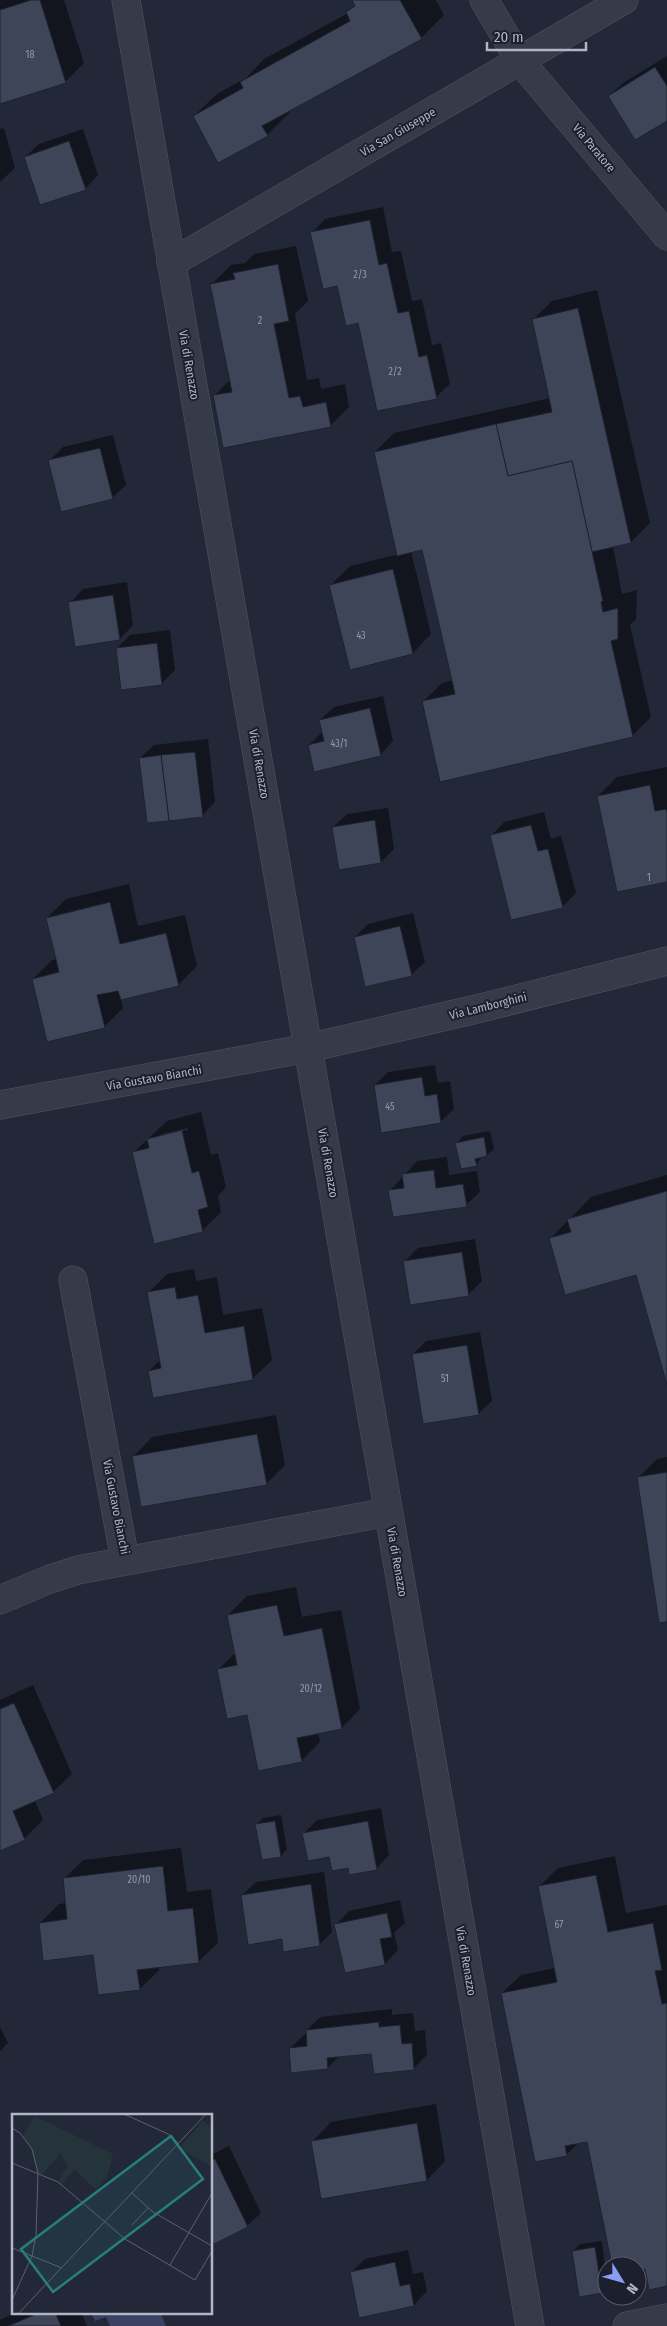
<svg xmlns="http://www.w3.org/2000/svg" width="667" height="2326" viewBox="0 0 667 2326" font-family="'Fira Sans Condensed',sans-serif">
	<rect width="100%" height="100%" fill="#232839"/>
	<path fill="#394262" d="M 91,2312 L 160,2312 L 166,2326 L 110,2326 L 106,2317 L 95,2321 Z"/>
	<g fill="#0007" fill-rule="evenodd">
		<path d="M 0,0 L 64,0 L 84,63 L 65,82 L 0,102 Z"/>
		<path d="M 353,0 L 436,0 L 444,15 L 421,38 L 289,110 L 290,112 L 267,135 L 194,116 L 217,94 L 246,78 L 264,59 L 348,13 L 355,4 Z"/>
		<path d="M 667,56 L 667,120 L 609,96 L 623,83 Z"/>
		<path d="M 4,128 L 15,168 L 0,182 L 0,129 Z"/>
		<path d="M 83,129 L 98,175 L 85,189 L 25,157 L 39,144 Z"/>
		<path d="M 383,207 L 392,252 L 401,251 L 412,301 L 422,299 L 432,345 L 441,343 L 450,384 L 436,397 L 359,321 L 312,233 L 325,219 Z"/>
		<path d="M 296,246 L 308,301 L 295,314 L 307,380 L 319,378 L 321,389 L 345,384 L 349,407 L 330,426 L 214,396 L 230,380 L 212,284 L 231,265 L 245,263 L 254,254 Z"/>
		<path d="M 597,290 L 650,523 L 631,542 L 613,546 L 622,594 L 637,590 L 636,619 L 630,625 L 651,717 L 632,736 L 423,702 L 442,683 L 453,680 L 423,548 L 411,551 L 431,634 L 413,653 L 331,585 L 350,566 L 399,554 L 375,452 L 394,433 L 550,398 L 533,320 L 552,301 Z"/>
		<path d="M 113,435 L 126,485 L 112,498 L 49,461 L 63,447 Z"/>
		<path d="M 127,582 L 133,625 L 120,639 L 70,603 L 83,589 Z"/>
		<path d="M 170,630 L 175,670 L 161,684 L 117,648 L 130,635 Z"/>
		<path d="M 383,696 L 393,741 L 380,755 L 309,745 L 323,731 L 320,720 L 334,707 Z"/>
		<path d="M 208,739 L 215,802 L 202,816 L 140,758 L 154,745 Z"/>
		<path d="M 667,767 L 667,880 L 598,796 L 617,777 Z"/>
		<path d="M 388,808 L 394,849 L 381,862 L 333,827 L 347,814 Z"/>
		<path d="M 544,812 L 551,839 L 561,836 L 576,893 L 562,907 L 491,836 L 504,822 Z"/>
		<path d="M 129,884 L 138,926 L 185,915 L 197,966 L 178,985 L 121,999 L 123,1008 L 104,1027 L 33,979 L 52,960 L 57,959 L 47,918 L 66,899 Z"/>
		<path d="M 413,913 L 425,962 L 411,975 L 355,937 L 368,924 Z"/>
		<path d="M 435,1065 L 438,1083 L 450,1081 L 454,1109 L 440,1122 L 375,1085 L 388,1072 Z"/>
		<path d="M 201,1112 L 211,1155 L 218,1153 L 226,1187 L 218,1196 L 221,1212 L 202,1231 L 133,1153 L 167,1121 ZM 188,1128 L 188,1130 L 158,1138 L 161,1134 Z"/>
		<path d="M 490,1131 L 494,1149 L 487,1155 L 483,1156 L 476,1165 L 457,1143 L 463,1136 Z"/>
		<path d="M 447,1157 L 449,1175 L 477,1171 L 480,1192 L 466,1205 L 390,1191 L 417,1161 Z"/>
		<path d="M 667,1175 L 667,1380 L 637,1273 L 550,1239 L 591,1197 Z"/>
		<path d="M 475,1239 L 482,1281 L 468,1295 L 405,1261 L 418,1248 Z"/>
		<path d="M 194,1269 L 196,1281 L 217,1277 L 223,1315 L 262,1308 L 272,1360 L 253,1378 L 154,1396 L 149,1371 L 160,1360 L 148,1293 L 167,1274 Z"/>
		<path d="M 480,1332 L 492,1401 L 478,1414 L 413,1354 L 426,1341 Z"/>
		<path d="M 276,1415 L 285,1465 L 266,1484 L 134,1456 L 152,1437 Z"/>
		<path d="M 667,1457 L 667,1620 L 638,1478 L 657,1459 Z"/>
		<path d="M 296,1587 L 302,1617 L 341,1610 L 360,1709 L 342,1728 L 318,1733 L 320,1742 L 301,1761 L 248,1713 L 218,1670 L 235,1653 L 228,1615 L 247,1596 Z"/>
		<path d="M 33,1685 L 72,1774 L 53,1792 L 35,1800 L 43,1820 L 24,1839 L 0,1850 L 0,1700 Z"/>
		<path d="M 381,1808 L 389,1855 L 376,1869 L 349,1866 L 304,1833 L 317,1820 Z"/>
		<path d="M 281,1815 L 287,1849 L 281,1856 L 257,1824 L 263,1818 Z"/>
		<path d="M 181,1848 L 187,1892 L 211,1889 L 218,1943 L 199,1961 L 158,1966 L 159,1970 L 140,1989 L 94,1954 L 40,1923 L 59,1904 L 67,1903 L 64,1879 L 83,1860 Z"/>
		<path d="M 615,1856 L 626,1913 L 667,1905 L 667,2285 L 646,2267 L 637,2269 L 637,2266 L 613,2266 L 588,2140 L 580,2142 L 567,2154 L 536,2161 L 502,1993 L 521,1975 L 555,1968 L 539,1887 L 558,1868 Z"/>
		<path d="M 324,1872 L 332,1932 L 319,1945 L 283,1938 L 242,1895 L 256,1882 Z"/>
		<path d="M 400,1900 L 405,1923 L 394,1933 L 398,1950 L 385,1964 L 346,1972 L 336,1925 L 349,1911 Z"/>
		<path d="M 392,2009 L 392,2015 L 413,2013 L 415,2031 L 425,2030 L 427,2055 L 414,2068 L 373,2052 L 340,2056 L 327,2068 L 290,2048 L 304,2035 L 307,2034 L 307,2030 L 320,2017 Z"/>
		<path d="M 0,2027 L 8,2043 L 0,2051 Z"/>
		<path d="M 436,2104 L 445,2161 L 427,2180 L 313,2141 L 331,2122 Z"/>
		<path d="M 229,2146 L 261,2213 L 247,2226 L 211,2234 L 211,2155 Z"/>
		<path d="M 602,2241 L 607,2287 L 602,2292 L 580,2295 L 573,2251 L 580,2244 Z"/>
		<path d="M 408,2250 L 413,2274 L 423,2272 L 427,2291 L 414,2305 L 352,2272 L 365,2259 Z"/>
		<path d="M 17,2312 L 81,2312 L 87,2326 L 0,2326 L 0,2320 Z"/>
	</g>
	<g fill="#3f4559" stroke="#1e2230">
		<path d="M 31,0 L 40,0 L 66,83 L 0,104 L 0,10 Z"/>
		<path d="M 352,0 L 400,0 L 422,39 L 262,126 L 268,136 L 218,163 L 193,116 L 243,88 L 240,82 L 350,21 L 346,12 L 355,6 Z"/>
		<path d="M 655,67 L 667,86 L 667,121 L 635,140 L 608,96 Z"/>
		<path d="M 69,141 L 86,190 L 40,205 L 24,157 Z"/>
		<path d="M 370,220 L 379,265 L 387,263 L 398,313 L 409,311 L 419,357 L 427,355 L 437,399 L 377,411 L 358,323 L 346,326 L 337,286 L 323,289 L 310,232 Z"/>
		<path d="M 278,264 L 289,321 L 274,324 L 289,398 L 300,396 L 303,407 L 326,402 L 331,427 L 223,448 L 213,395 L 232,392 L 210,284 L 235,279 L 233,273 Z"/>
		<path d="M 578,308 L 631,543 L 592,552 L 572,461 L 508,476 L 496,424 L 552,412 L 532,319 Z"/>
		<path d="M 496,424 L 508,476 L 572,461 L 603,601 L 601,602 L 603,612 L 618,608 L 618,639 L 611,641 L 633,737 L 440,782 L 422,701 L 455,694 L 422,550 L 397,556 L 374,452 Z"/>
		<path d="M 100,448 L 113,499 L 61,512 L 48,460 Z"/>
		<path d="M 393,569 L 413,654 L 350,670 L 329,585 Z"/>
		<path d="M 113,595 L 120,640 L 75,647 L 68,602 Z"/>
		<path d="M 157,643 L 162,685 L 121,690 L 116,648 Z"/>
		<path d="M 370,708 L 381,756 L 314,772 L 308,745 L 324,741 L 319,720 Z"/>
		<path d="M 195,752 L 203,817 L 169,821 L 161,755 Z"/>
		<path d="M 161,755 L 169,821 L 147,823 L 139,758 Z"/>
		<path d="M 650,785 L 655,811 L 666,809 L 667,813 L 667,882 L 617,892 L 597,796 Z"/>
		<path d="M 375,820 L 381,863 L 339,870 L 332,827 Z"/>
		<path d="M 531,825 L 538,851 L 548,849 L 563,908 L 511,920 L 490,835 Z"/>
		<path d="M 110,902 L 120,944 L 166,933 L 179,986 L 121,1000 L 118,991 L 97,995 L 105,1028 L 47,1042 L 32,979 L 59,972 L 46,918 Z"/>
		<path d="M 400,926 L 412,976 L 365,987 L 354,937 Z"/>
		<path d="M 422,1077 L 425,1096 L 437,1094 L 441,1123 L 381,1133 L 374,1085 Z"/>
		<path d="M 182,1130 L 192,1173 L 199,1171 L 208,1207 L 198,1210 L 203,1232 L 154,1244 L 132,1152 L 149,1148 L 147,1139 Z"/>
		<path d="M 484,1137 L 487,1156 L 475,1159 L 477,1166 L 461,1169 L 455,1143 Z"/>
		<path d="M 434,1170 L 436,1188 L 463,1184 L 467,1207 L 393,1217 L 388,1190 L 404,1188 L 402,1174 Z"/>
		<path d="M 667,1191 L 667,1385 L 636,1275 L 565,1295 L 549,1238 L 571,1232 L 567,1219 Z"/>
		<path d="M 462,1252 L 469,1296 L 410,1305 L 403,1261 Z"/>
		<path d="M 175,1287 L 177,1299 L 198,1295 L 205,1333 L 244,1326 L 253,1380 L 153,1398 L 148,1371 L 161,1368 L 147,1292 Z"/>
		<path d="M 467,1345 L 479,1415 L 423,1424 L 412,1354 Z"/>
		<path d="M 257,1434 L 267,1485 L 141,1507 L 132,1456 Z"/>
		<path d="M 667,1472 L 667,1622 L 659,1623 L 637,1477 Z"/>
		<path d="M 277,1605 L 284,1636 L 322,1628 L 342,1729 L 297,1738 L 302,1762 L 258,1771 L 247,1715 L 227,1719 L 217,1669 L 237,1665 L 227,1615 Z"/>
		<path d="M 14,1703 L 54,1793 L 13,1811 L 25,1840 L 0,1851 L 0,1709 Z"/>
		<path d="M 275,1821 L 281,1857 L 262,1860 L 255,1824 Z"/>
		<path d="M 368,1821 L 377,1870 L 349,1875 L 348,1868 L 332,1871 L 329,1857 L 308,1861 L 302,1833 Z"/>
		<path d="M 163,1866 L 168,1911 L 193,1908 L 199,1963 L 137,1970 L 140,1990 L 98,1995 L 93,1955 L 43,1961 L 39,1923 L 67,1919 L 63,1878 Z"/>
		<path d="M 596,1875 L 608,1932 L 653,1923 L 662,1970 L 655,1971 L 662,2004 L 667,2003 L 667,2286 L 649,2290 L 645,2269 L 637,2270 L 637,2266 L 612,2266 L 587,2142 L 565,2146 L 567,2156 L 535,2162 L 501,1993 L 557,1982 L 538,1886 Z"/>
		<path d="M 311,1884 L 320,1946 L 283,1952 L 282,1939 L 248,1945 L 241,1895 Z"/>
		<path d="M 387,1913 L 392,1937 L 380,1939 L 385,1965 L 345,1973 L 334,1924 Z"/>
		<path d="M 379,2022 L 379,2027 L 400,2025 L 402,2044 L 412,2043 L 414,2070 L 374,2074 L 371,2054 L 327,2058 L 328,2069 L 291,2073 L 289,2048 L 307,2046 L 306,2030 Z"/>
		<path d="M 417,2123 L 427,2181 L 321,2199 L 311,2141 Z"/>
		<path d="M 215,2159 L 248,2227 L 214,2244 L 211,2237 L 211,2161 Z"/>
		<path d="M 595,2247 L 602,2293 L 579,2297 L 572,2251 Z"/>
		<path d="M 395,2262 L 400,2286 L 410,2284 L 414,2306 L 359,2318 L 350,2272 Z"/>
		<path d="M 41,2312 L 55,2312 L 61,2326 L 8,2326 Z"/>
	</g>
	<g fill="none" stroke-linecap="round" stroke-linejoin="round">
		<defs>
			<g id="minor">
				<path d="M 126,0 L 530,2326"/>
				<path d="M 484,0 L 520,61 L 667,236"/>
				<path d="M 171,263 L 624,0"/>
				<path d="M 0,1105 L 308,1048 L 481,1008 L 667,961"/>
				<path d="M 73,1280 L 125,1560"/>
				<path d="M 0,1600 L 50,1579 L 78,1570 L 388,1512"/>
				<path d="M 627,2326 L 667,2318"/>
			</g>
		</defs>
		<use href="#minor" stroke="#515564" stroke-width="29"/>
		<use href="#minor" stroke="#363b49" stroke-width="28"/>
	</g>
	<g text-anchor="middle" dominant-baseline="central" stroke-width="4" stroke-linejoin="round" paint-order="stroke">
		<g font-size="10" fill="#9499aa">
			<text x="30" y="55">18</text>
			<text x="360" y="275">2/3</text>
			<text x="260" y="321">2</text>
			<text x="395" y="372">2/2</text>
			<text x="361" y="636">43</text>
			<text x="339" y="744">43/1</text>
			<text x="649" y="878">1</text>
			<text x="390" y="1107">45</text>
			<text x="445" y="1379">51</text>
			<text x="311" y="1689">20/12</text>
			<text x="139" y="1880">20/10</text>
			<text x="559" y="1925">67</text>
		</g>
		<g font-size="12" fill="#b1b5c5" stroke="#1c202e">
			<text transform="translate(398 132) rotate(-30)">Via San Giuseppe</text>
			<text transform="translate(594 148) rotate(50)">Via Paratore</text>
			<text transform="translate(189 365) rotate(80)">Via di Renazzo</text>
			<text transform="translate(259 764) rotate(80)">Via di Renazzo</text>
			<text transform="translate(488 1006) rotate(-14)">Via Lamborghini</text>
			<text transform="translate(154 1078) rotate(-10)">Via Gustavo Bianchi</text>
			<text transform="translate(328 1163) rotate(80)">Via di Renazzo</text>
			<text transform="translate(116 1507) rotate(79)">Via Gustavo Bianchi</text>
			<text transform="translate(397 1562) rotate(80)">Via di Renazzo</text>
			<text transform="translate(466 1961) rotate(80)">Via di Renazzo</text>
		</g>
	</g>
	<g transform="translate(12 2114)">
		<rect width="200" height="200" fill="#232839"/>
		<path d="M 22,2 L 101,40 L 95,63 L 84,76 L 63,55 L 49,71 L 46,68 L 56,52 L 48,39 L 30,61 L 26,59 L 20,35 L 11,23 ZM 191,7 L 200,13 L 200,53 L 167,34 Z" fill="#25343a"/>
		<path fill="none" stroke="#5c6071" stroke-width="1" d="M 112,0 L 156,20 L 167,30M 0,14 L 8,19 L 20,35 L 26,59 L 24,121 L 20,142 L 0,186M 0,49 L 46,68 L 113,125 L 183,166 L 200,137M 120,79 L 141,98 L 200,132M 120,111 L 136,94M 0,134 L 50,154M 158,151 L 200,79M 6,200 L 194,0"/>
		<path fill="#277f7b" fill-opacity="0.15" stroke="#277f7b" stroke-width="2.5" d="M 159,22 L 191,65 L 41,178 L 9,135 Z"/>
		<rect width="200" height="200" fill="none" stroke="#b1b5c5" stroke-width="2.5"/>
	</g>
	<g transform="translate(622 2281) rotate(127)"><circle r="24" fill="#1c202e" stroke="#585c6a"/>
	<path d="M0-4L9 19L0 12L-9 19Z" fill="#899ef2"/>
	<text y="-8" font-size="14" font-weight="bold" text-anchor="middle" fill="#b1b5c5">N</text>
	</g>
	<path d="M487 42v8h99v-8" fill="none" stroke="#b1b5c5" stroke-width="2.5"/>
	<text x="494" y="42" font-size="15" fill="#b1b5c5" stroke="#1c202e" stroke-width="4" paint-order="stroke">20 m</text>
</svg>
